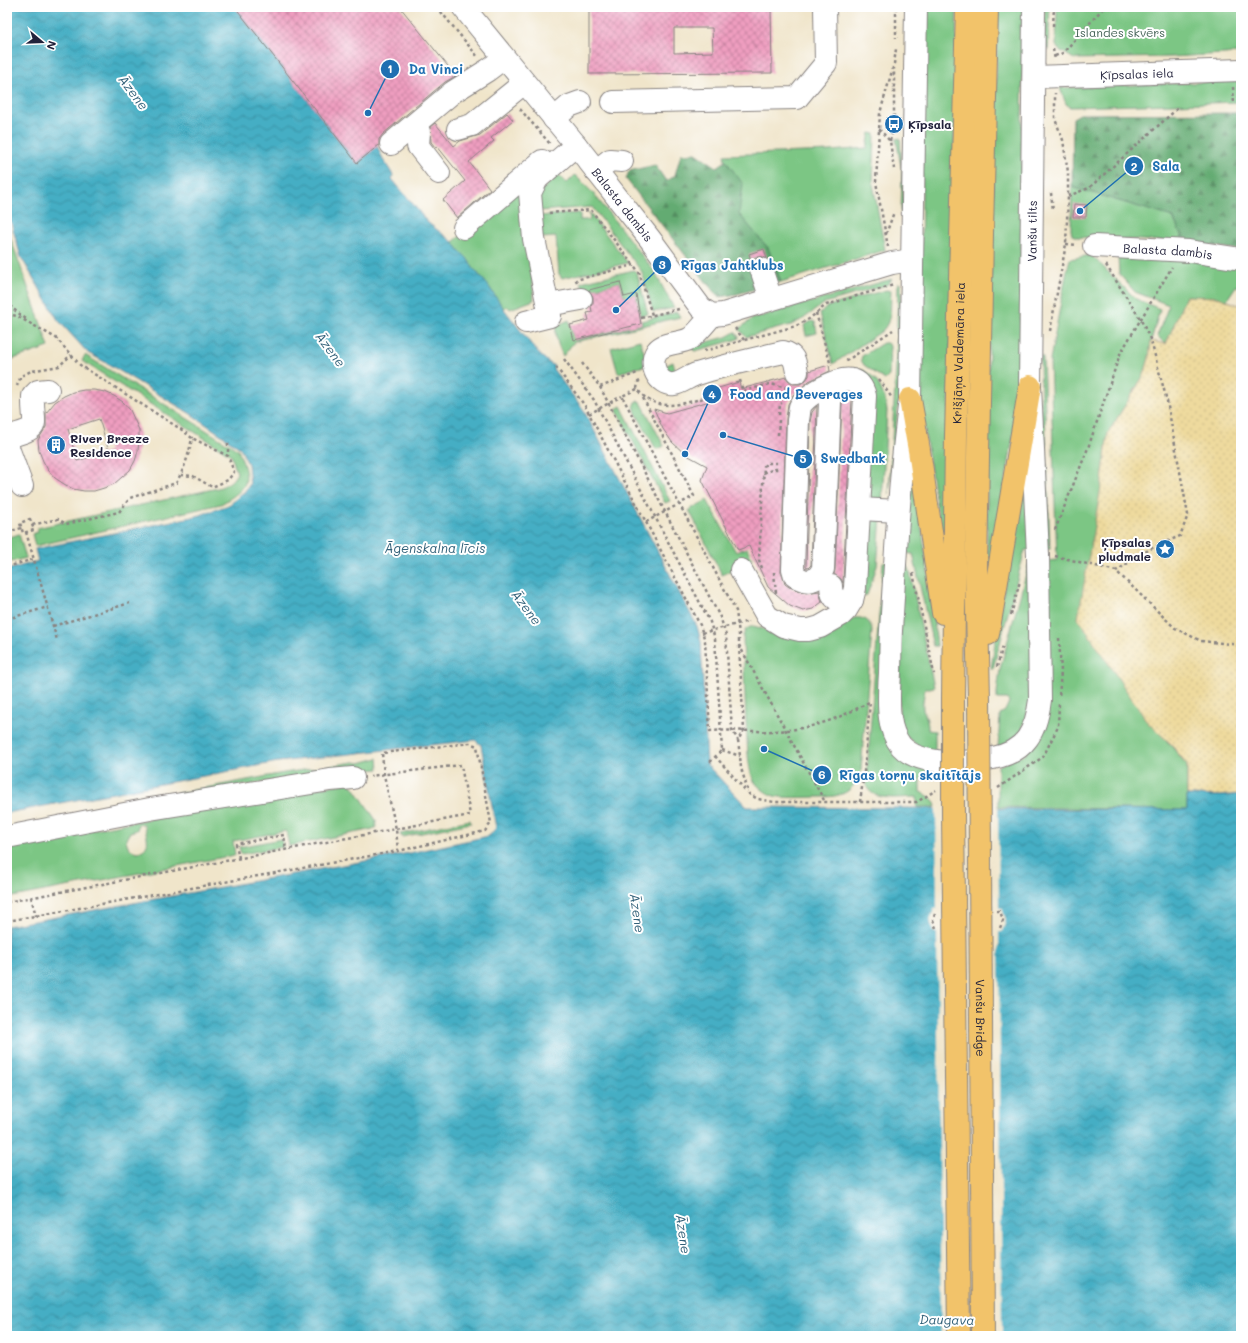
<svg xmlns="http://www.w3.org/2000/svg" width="1248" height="1343" viewBox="0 0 1248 1343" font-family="Mali,sans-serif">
	<defs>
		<pattern id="forest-firs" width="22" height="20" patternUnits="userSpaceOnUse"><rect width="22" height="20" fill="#64ab72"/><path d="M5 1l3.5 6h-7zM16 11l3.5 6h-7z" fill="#528b5f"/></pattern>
		<pattern id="sand-dots" width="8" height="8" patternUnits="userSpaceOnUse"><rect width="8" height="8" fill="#eeda9e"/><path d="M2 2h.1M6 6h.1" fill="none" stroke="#ccbb89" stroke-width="1.8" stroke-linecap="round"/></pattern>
		<pattern id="water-waves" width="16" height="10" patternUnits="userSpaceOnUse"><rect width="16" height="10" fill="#45aec4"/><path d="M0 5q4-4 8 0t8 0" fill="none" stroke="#398da0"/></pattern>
		<pattern id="building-cross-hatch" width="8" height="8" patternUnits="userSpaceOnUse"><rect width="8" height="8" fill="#ef9ec0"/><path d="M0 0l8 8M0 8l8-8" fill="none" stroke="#c1809d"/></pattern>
	</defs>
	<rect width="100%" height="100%" fill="#fff"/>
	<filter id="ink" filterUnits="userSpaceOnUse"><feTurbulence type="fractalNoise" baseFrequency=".025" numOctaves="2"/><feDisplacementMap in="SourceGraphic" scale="8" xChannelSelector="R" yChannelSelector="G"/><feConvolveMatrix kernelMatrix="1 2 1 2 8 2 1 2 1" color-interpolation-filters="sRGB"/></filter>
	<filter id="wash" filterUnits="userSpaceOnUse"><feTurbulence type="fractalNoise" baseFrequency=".012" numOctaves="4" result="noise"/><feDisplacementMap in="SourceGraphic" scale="16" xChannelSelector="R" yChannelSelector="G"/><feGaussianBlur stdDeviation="0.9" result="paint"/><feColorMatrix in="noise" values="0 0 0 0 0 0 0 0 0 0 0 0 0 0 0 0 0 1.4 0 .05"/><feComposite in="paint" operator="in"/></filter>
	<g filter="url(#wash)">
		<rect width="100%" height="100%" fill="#f0e5ca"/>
		<g fill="#7bc684" stroke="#4e7460" fill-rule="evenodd">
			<path d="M 925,7 L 957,7 L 946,566 L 926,440 L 919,382 Z"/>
			<path d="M 998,7 L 1023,7 L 1020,396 L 991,568 L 987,568 L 987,428 Z"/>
			<path d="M 1045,7 L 1050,7 L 1048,51 L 1044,43 Z"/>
			<path d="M 1057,7 L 1241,7 L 1241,53 L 1171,57 L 1074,59 L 1058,49 L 1056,45 Z"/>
			<path d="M 1240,81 L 1241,102 L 1070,107 L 1066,104 L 1060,88 Z"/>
			<path d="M 870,133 L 875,134 L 873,184 L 885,250 L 781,282 L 768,248 L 738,214 L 724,155 L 830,151 L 867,148 Z"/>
			<path d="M 900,138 L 905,215 L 901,215 L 902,171 L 896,139 Z"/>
			<path d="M 559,175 L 567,183 L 575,175 L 593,193 L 654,271 L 674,308 L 653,312 L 642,272 L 592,207 L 539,211 L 538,193 Z"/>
			<path d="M 525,182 L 534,300 L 510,309 L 507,306 L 504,309 L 487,284 L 473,268 L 467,258 L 459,250 L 453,242 Z"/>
			<path d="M 1072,187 L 1173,217 L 1184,242 L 1077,237 L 1072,235 L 1071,230 Z"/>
			<path d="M 589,212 L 628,263 L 562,278 L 559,274 L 556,237 L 541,238 L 539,216 L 580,213 L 580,220 L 590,220 Z"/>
			<path d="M 7,228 L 49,347 L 7,361 Z"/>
			<path d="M 1146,254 L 1241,267 L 1241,287 L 1236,286 L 1226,301 L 1218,297 L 1186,296 L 1166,344 L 1157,336 L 1169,305 L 1135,292 L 1119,274 L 1118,256 Z"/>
			<path d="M 1091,255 L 1136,299 L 1160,309 L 1151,341 L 1149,358 L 1144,375 L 1108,433 L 1102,481 L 1162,735 L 1187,765 L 1187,810 L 998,807 L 998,766 L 1026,754 L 1045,561 L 1057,560 L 1050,360 L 1067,270 L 1070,259 Z"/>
			<path d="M 634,270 L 637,273 L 648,314 L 640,316 L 636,294 L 624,297 L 620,282 L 584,291 L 581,282 Z"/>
			<path d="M 892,279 L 889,283 L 886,285 L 825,303 L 803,319 L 791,325 L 746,337 L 739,329 L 752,319 Z"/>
			<path d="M 898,282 L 901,285 L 902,370 L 889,494 L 896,368 Z"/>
			<path d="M 886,290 L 891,291 C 890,306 893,320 882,331 L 833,364 L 820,313 L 829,306 Z"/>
			<path d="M 677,312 L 680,317 L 574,342 L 563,356 C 558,345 555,338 556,326 L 569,320 L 574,340 L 642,324 L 641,321 Z"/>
			<path d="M 812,321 L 815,322 L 817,333 L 806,336 L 804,325 Z"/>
			<path d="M 735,332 L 739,337 L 738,339 L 695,351 L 693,350 L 692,346 L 726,337 Z"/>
			<path d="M 640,340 L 648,365 L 618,373 L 611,348 Z"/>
			<path d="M 883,343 L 887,343 L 890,346 L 889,376 L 885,380 L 864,365 L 861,360 L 862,356 Z"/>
			<path d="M 85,355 L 238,450 C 251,481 250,487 221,504 L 35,546 L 32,534 L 38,532 L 37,528 L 218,488 C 227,485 233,481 237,473 L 231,455 L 82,361 Z"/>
			<path d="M 1040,356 L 1043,357 L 1050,549 L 1044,549 Z"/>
			<path d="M 673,362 L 677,376 L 663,370 L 667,365 Z"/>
			<path d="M 854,368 C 858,368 862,369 866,372 C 880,380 884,394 887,410 L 882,503 L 871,501 L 852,372 Z"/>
			<path d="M 637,401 L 641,402 L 664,446 L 658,449 L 656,449 L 636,413 L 634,405 L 635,402 Z"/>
			<path d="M 621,406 L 670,501 L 665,503 L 616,409 Z"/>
			<path d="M 910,451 L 927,564 L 937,646 L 933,646 L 913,554 L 903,553 Z"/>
			<path d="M 1025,459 L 1032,550 L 1025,550 L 993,669 L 991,668 Z"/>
			<path d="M 707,500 L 736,552 L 747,548 L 752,559 L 722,575 L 689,510 Z"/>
			<path d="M 881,517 L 877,566 L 867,595 L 864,596 L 865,527 L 871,518 Z"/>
			<path d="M 19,534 L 26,558 L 7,563 L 7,538 Z"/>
			<path d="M 888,561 L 881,717 L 935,768 L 935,773 L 927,774 L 920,779 L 920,792 C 927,795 935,798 936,807 L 917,807 L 917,797 C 902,797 872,803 866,785 L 883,563 Z"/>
			<path d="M 902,562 L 909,568 L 934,687 L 925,689 C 924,696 922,703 923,710 C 926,718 928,719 928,730 L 935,731 L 935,752 L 921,748 L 904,735 L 899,715 Z"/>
			<path d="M 1029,563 L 1033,693 L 1021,733 L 998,748 L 1000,714 L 1005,711 L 1009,702 L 1008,699 L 997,699 L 997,693 L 1000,669 Z"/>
			<path d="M 854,618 C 864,617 870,620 872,630 L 861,771 C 853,793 842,797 819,797 C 808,797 780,799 771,795 C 765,792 758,787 754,781 C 748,769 748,753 747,740 C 745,705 744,670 743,636 L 746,629 L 753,626 L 761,628 L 782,637 L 832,632 Z"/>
			<path d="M 378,758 L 379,769 L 342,772 L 157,797 L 284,773 L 354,762 L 360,763 Z"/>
			<path d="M 347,783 L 353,786 L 376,820 L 376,827 L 373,829 L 289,846 L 286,831 L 233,841 L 235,855 L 7,898 L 7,845 ZM 138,824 L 144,824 C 146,835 153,848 138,852 C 131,851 127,847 126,839 L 130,832 L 137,830 Z"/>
			<path d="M 470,820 L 471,823 L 402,837 L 400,834 Z"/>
			<path d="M 281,839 L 283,847 L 241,854 L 239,847 Z"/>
		</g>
		<g fill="url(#forest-firs)" stroke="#436656">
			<path d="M 1241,113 L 1241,250 L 1184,242 L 1173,217 L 1072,187 L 1073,118 L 1080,114 Z"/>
			<path d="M 696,153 L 717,167 L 726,161 L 743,184 L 739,214 L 768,248 L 781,282 L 737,294 L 720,297 L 714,292 L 626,179 L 629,171 L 655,165 L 666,181 L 675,175 L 681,154 Z"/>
		</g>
		<path fill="url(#sand-dots)" stroke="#887e6c" d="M 1186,296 L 1218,297 L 1241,306 L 1241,794 L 1221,796 L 1187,795 L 1187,765 L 1171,744 L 1148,723 L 1078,618 L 1102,481 L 1108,433 L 1144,375 L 1149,358 L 1151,341 L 1166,344 Z"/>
		<path fill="url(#water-waves)" stroke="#346880" d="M 7,7 L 235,7 L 357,163 L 377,146 L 383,159 L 393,175 L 392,179 L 413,204 L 427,222 L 453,242 L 459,250 L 467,258 L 473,268 L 487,284 L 504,309 L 538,353 L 548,362 L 554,366 L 553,369 L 583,409 L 697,626 L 701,642 L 707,765 L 747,807 L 1187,810 L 1187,795 L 1221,796 L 1241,794 L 1241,1336 L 7,1336 L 7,926 L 409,853 L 489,836 L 496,828 L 481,745 L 475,740 L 278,762 L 7,813 L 7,570 L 38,561 L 35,549 L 197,516 L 229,505 L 245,491 L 250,484 L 248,464 L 240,448 L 191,414 L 105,362 L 88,353 L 58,320 L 21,257 L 7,209 L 7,199 L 9,198 L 11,191 L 9,189 L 7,193 Z"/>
		<path fill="#f0e5ca" d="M 936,807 L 998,807 L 999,908 L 1002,908 L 1006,920 L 1002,932 L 999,932 L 1002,1336 L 941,1336 L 937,933 L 934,932 L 930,921 L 934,909 L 937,908 Z"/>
		<g id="blocks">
			<g fill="url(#building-cross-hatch)" fill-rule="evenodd">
				<path d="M 235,7 L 400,7 L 456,76 L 445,82 L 383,134 L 379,139 L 379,145 L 357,163 Z"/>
				<path d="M 589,7 L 771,7 L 772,73 L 589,74 ZM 674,28 L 712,28 L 713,52 L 674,53 Z"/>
				<path d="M 507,113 L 513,120 L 491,138 L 494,141 L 469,162 L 490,189 L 457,218 L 443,200 L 465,181 L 437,146 L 435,147 L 431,142 L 430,127 L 435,123 L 454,146 L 460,141 L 480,135 Z"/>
				<path d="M 1074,204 L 1087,205 L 1086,217 L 1073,217 Z"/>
				<path d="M 764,249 L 767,259 L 763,257 L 757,257 L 751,261 L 749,254 Z"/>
				<path d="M 620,282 L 624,297 L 636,294 L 641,324 L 574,340 L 570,325 L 589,320 L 587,313 L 592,312 L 591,306 L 593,303 L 593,297 L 589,290 Z"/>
				<path d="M 829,365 L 830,371 L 809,381 L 793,395 L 788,404 L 786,419 L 781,572 L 785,584 L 789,587 L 806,593 L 819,591 L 822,602 L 813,609 L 803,611 L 790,606 L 768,587 L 749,546 L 738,550 L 702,480 L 707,466 L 685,454 L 672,442 L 663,429 L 654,409 L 667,413 L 710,401 L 708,391 L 739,382 L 741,389 L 786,377 L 788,380 L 793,384 L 800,384 L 805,381 L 809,376 L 809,371 Z"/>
				<path d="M 84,390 L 94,390 L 105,392 L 114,396 L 123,402 L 130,410 L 139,430 L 139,440 L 138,451 L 135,461 L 130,470 L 114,484 L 104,488 L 94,491 L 84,491 L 73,489 L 64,484 L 55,478 L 48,470 L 43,461 L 39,451 L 38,440 L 46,427 L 46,413 L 55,402 L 64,396 L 73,392 ZM 99,419 L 109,451 L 77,461 L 68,429 Z"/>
				<path d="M 847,392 L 846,399 L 852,399 L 843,583 L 841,579 L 834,574 L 835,570 L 842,403 L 844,393 Z"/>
				<path d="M 817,406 L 811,565 L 808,568 L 806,567 L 810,422 L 812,412 Z"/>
			</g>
		</g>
	</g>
	<g filter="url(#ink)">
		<use href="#blocks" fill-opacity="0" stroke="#898482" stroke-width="1"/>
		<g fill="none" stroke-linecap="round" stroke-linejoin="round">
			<defs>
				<g id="minor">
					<path id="s1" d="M 463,7 L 576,145 L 650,239 L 701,308 L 712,315 L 723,314 L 892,263 L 912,260"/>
					<path id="s2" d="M 916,7 L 910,399 C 901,465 897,531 893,597 C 891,622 890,647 890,673 C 889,688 888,703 890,718 C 891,727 895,738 901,746 C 920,767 968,763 993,758 C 1026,752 1036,731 1040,700 L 1038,555 L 1030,386 L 1034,7"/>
					<path id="s3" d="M 1034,77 L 1241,70"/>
					<path d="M 613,102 L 797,98 L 826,63 L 825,7"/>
					<path d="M 554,119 L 569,106 L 580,102"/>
					<path d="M 413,126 L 419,132 L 418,146 L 439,173"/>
					<path d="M 458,129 L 472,125 L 524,83"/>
					<path d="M 391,144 L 453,92 L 488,70 L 504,58"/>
					<path d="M 596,171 L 610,160 L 622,161"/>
					<path d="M 464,228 L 542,161"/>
					<path id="s4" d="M 1094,246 L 1189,251 L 1241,259"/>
					<path d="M 761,269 L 771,299"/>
					<path d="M 548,305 L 581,299"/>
					<path d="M 712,315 C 707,321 695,336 689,339 C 679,344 664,342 657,351 C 648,364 658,386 674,384 C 682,383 689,376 697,374 C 725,365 754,359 783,352 C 795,355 795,362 797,372"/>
					<path d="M 526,322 L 550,316 L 534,239 L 530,193 L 537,179 L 576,145"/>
					<path d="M 7,437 C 44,427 32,428 33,396 L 38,391 L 48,390"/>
					<path d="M 7,445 L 22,486"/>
					<path d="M 860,509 L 898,511"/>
					<path d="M 741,570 L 767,616 L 783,626 L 800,630 L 809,630 L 820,627 L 841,615 L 846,610 L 852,600 L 855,588 L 865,396 C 863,388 860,382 852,380 C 839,376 805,395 800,407 C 799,411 799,416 798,420 L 793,569 L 795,576 C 808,584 816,582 823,569 L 830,402 L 831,391 L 834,383"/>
					<path d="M 831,586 C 831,599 840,604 852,600"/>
					<path d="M 7,837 L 150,809 L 330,780 L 353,778"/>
				</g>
				<g id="major">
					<path d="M 910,399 L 919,450 L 943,613"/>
					<path d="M 988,634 L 1030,386"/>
					<path id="s5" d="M 953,699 L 956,435 L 967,7"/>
					<path d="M 979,699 L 976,569 L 982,234 L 987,7"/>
				</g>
			</defs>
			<use href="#minor" stroke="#898482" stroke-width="24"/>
			<use href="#major" stroke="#898482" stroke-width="24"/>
			<g stroke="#898482" stroke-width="2.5" stroke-dasharray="3 3" stroke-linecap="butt">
				<path d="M 437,7 L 478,57"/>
				<path d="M 896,7 L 896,38"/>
				<path d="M 1053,26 L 1054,7"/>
				<path d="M 1053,49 L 1055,60"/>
				<path d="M 1055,56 L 1063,53 L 1104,7"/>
				<path d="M 1233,87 L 1234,104"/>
				<path d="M 520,109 L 551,145"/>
				<path d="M 879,129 L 890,141 L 894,169"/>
				<path d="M 890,141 L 894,124 L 894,68"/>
				<path d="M 1051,193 L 1053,210"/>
				<path d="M 1068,196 L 1089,188 L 1179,107"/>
				<path d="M 549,213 L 591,210 L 639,272 L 652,315"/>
				<path d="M 886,234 L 894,212"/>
				<path d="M 1066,244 L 1077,245"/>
				<path d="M 888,247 L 876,182 L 880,113 L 894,64 L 896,49"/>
				<path d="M 1106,265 L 1141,320 L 1151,341 L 1167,401 L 1188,515 L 1180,536 L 1150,549 L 1116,571"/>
				<path d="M 577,282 L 576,280 L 634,265"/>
				<path d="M 7,300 L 12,308 L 26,319"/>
				<path d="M 816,313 L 831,366"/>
				<path d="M 7,314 L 17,316 L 56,338 L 80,365 L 182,430 L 192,438 C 189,454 184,470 176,483 L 130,498 L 119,512 L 66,524 L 58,519 L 32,525"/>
				<path d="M 641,318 L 679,309"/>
				<path d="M 735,328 L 744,340"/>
				<path d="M 1050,331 L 1066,244 L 1068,196 L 1068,172 L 1063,140 L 1055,119 L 1055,93"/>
				<path d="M 704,351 L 796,326 L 809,319 L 826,305 L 894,285"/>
				<path d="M 564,359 L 594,400 L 710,622 L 715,639 L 722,750 L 710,762"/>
				<path d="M 846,361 L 893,330"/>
				<path d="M 582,363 L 600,387 L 721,619 L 726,636 L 732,730 L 738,740"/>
				<path d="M 556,367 L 585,406 L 700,625 L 705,641 L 710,731 C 736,729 762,733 788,730 C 817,727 843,717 869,702"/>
				<path d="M 879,379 L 892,398"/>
				<path d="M 740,380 L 743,391 L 770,384 L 788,388"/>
				<path d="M 640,381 L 638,382 L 637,389 C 656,414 682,404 707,397 L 705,390"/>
				<path d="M 17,386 L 21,376 L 31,371 L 59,366 L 71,355"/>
				<path d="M 600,387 L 637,373"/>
				<path d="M 637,389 L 622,396 L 736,611 L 739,634 L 739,645 L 825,802"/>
				<path d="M 643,398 L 694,496 L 646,522"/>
				<path d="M 589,414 L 622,396"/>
				<path d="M 779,415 L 780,404 L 782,403"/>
				<path d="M 778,435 L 779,420"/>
				<path d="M 228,443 L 228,456"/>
				<path d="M 763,473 L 775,469 L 779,469"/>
				<path d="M 181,475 L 193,476 L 212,487 L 228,480 L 234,472 L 228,456 L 192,438"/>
				<path d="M 7,518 L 11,531"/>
				<path d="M 30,519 L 34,530 L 23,533 L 20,523 Z"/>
				<path d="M 1055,530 L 1088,448 L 1120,354 L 1172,267"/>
				<path d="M 7,532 L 22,528"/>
				<path d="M 26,532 L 57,640"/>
				<path d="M 1055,556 L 1116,571 L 1175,628 L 1201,641 L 1241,645"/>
				<path d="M 7,567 L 34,559"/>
				<path d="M 762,568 L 759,560 L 764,466 L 767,463 L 780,463"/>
				<path d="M 774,572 L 776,594"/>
				<path d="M 913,573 L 934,674"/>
				<path d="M 1011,615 L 1020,581"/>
				<path d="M 7,619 L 48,607"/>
				<path d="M 53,626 L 130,603"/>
				<path d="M 702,633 L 749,621"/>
				<path d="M 1059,638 L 1061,671 L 1059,697"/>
				<path d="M 739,646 L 744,730 L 738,740 L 740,756 L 741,768 L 749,794 L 758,799 L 774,802 L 917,802 L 936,790"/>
				<path d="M 997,667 L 1003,645"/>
				<path d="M 722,750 L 740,756"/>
				<path d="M 715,756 L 747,792"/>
				<path d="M 998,788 L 1043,757 L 1058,727 L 1059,702"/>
				<path d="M 860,802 L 864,773 L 870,701"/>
				<path d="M 239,858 L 236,844 L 284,835 L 286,850"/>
				<path d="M 31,897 L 36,916"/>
				<path d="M 7,902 L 470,815 L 461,765 L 370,776"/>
				<path d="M 7,921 L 398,851 L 485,831 L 491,823 L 477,746 L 470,743 L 382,753 L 384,775 L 396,829 L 398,851"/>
			</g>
			<use href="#minor" stroke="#fff" stroke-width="22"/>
			<use href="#major" stroke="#f2c36a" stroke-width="22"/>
			<defs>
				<g id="major-bridge">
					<path d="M 953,699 L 953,815 L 959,1336"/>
					<path id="s6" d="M 979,699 L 983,1336"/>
				</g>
			</defs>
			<use href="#major-bridge" stroke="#898482" stroke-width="24" stroke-linecap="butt"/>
			<g stroke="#898482" stroke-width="2.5" stroke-dasharray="3 3" stroke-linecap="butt">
				<path d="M 997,911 L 1000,911 L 1003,920 L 1000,928 L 998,928"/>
				<path d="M 935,914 L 933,920 L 936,928"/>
			</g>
			<use href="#major-bridge" stroke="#f2c36a" stroke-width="22"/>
		</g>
	</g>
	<defs>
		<symbol id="bus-disc" viewBox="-11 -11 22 22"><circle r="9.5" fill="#1f6fb2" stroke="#fff"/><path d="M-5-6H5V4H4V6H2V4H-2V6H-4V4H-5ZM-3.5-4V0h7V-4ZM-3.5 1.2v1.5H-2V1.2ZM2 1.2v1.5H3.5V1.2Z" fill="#fff"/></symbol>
		<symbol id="building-disc" viewBox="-11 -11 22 22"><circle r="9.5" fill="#1f6fb2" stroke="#fff"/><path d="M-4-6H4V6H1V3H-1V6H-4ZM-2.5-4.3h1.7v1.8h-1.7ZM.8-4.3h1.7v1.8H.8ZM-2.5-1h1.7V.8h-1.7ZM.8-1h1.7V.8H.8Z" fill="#fff"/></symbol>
		<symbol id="sight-disc" viewBox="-11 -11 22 22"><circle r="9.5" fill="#1f6fb2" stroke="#fff"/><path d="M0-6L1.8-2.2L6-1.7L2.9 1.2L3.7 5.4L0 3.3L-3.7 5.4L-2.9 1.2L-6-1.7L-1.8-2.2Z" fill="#fff"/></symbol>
	</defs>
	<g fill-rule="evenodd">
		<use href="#bus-disc" x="883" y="113" width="22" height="22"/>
		<use href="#building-disc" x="45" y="434" width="22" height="22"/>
		<use href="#sight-disc" x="1154" y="538" width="22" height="22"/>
	</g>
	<g text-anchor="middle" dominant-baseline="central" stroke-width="4" stroke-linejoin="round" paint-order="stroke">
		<g font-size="12" fill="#466458" stroke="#fff">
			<text x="1120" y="32">Islandes skvērs</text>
		</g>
		<g font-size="12" fill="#22223b" stroke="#fff">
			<text stroke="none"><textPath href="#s3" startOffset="103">Ķīpsalas iela</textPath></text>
			<text stroke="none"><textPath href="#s1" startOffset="254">Balasta dambis</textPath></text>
			<text stroke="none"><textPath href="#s2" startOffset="1389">Vanšu tilts</textPath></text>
			<text stroke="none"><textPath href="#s4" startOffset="74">Balasta dambis</textPath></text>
			<text stroke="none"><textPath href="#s5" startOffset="346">Krišjāņa Valdemāra iela</textPath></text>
			<text stroke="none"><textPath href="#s6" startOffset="319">Vanšu Bridge</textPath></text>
		</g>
		<g font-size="12" font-weight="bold" fill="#22223b" stroke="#fff" text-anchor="start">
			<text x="908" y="124">Ķīpsala</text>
			<text x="70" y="438">River Breeze<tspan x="70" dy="14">Residence</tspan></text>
			<text x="1151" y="542" text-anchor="end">Ķīpsalas<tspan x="1151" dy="14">pludmale</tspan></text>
		</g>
		<g font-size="13" font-style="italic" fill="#326179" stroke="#fff">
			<text transform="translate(134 92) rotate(53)">Āzene</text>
			<text transform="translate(331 349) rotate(53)">Āzene</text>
			<text x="435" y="547">Āgenskalna līcis</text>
			<text transform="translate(527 607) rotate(53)">Āzene</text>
			<text transform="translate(638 913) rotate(82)">Āzene</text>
			<text transform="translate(684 1234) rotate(82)">Āzene</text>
			<text transform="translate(947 1319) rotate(1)">Daugava</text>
		</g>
	</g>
	<path fill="none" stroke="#1f6fb2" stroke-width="1.5" d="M368 113L390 69M1080 211L1134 166M616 310L662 265M685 454L712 394M723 435L803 459M764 749L822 775"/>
	<g fill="#1f6fb2" stroke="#fff" stroke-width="1.5">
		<circle cx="368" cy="113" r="4"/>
		<circle cx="1080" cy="211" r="4"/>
		<circle cx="616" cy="310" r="4"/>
		<circle cx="685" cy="454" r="4"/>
		<circle cx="723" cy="435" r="4"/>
		<circle cx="764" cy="749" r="4"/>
		<circle cx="390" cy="69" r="10"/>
		<circle cx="1134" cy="166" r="10"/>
		<circle cx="662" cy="265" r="10"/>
		<circle cx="712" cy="394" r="10"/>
		<circle cx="803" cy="459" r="10"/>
		<circle cx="822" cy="775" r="10"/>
	</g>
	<g font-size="12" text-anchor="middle" font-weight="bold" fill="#fff">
		<text x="390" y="73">1</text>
		<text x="1134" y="171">2</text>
		<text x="662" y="269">3</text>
		<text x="712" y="399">4</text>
		<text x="803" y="463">5</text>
		<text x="822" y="779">6</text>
	</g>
	<g font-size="13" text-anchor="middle" font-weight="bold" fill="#1f6fb2" stroke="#fff" stroke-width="4" stroke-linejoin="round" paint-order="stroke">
		<text x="436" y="74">Da Vinci</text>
		<text x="1166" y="171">Sala</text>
		<text x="732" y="270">Rīgas Jahtklubs</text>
		<text x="796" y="399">Food and Beverages</text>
		<text x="853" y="463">Swedbank</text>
		<text x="910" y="780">Rīgas torņu skaitītājs</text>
	</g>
	<rect width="1248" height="1343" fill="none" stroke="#fff" stroke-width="24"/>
	<g transform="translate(42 42) rotate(109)" stroke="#ffffff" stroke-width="3" paint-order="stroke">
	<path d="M0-3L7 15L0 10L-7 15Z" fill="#22223b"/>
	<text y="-6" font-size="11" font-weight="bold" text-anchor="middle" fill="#22223b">N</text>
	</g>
</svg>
